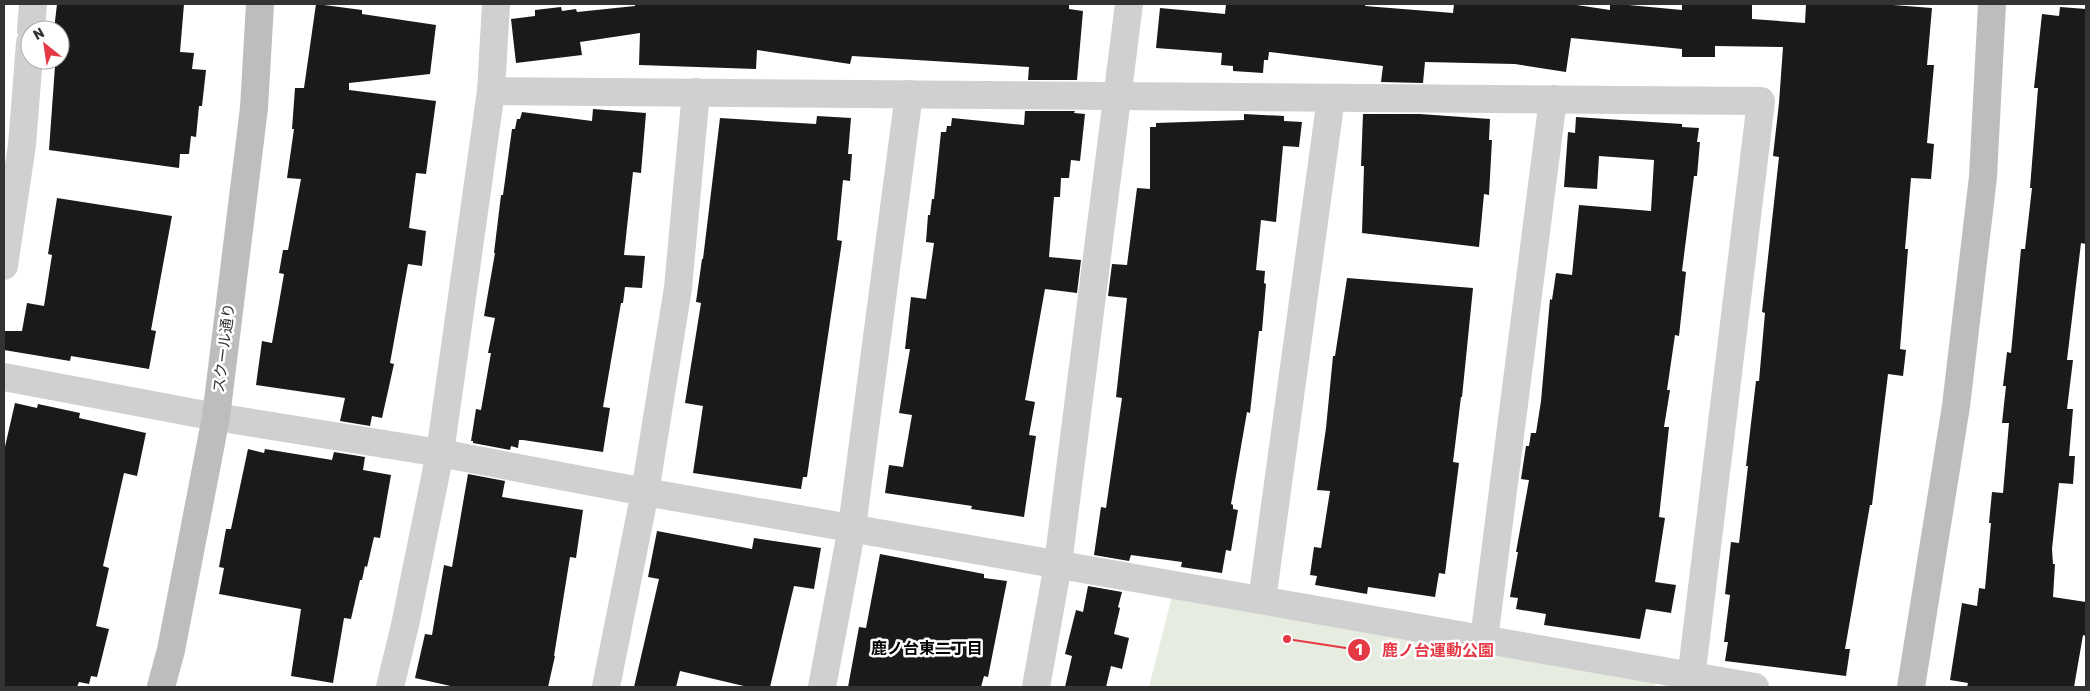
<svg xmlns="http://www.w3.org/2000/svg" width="2090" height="691" viewBox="0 0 2090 691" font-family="Rubik,'Noto Sans JP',sans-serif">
	<rect width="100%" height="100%" fill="#fff"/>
	<path fill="#e6ecdf" d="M 1172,596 L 1654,682 L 1656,687 L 1149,687 Z"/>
	<g fill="#1a1a1a">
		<path d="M 57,4 L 184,4 L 180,52 L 194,53 L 192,69 L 206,70 L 202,106 L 199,106 L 196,137 L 191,136 L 189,154 L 180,154 L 179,168 L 49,150 L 55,66 L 50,65 L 51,60 L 60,60 L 60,30 L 54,30 Z"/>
		<path d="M 316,4 L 362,10 L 362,14 L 436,25 L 430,74 L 349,83 L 349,90 L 436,101 L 426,174 L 416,173 L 409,228 L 426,231 L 422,266 L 408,264 L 390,363 L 394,364 L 382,418 L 372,416 L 370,426 L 340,421 L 345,398 L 256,385 L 262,341 L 272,343 L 284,274 L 279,273 L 283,250 L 288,250 L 301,179 L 287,178 L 294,129 L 292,129 L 295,88 L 304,88 Z"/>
		<path d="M 635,4 L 1069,4 L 1069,9 L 1083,11 L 1077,80 L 1028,80 L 1029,67 L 852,56 L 850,64 L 757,50 L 756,69 L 639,65 L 640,33 L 580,42 L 582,55 L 516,63 L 511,19 L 535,16 L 535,10 L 561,7 L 562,11 L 576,9 L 577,12 L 635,6 Z"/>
		<path d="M 1226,4 L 1366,4 L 1365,6 L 1453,13 L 1454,4 L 1570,4 L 1610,10 L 1610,4 L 1618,4 L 1682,10 L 1682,4 L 1752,4 L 1752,19 L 1805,23 L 1806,4 L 1880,4 L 1932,8 L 1927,65 L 1934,65 L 1927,143 L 1934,144 L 1931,179 L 1911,178 L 1905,249 L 1908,249 L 1900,349 L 1906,350 L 1903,376 L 1888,374 L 1872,505 L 1870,505 L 1845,649 L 1850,649 L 1846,676 L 1725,661 L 1728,642 L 1724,642 L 1730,595 L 1725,594 L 1731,542 L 1739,543 L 1748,466 L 1746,466 L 1756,381 L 1759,381 L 1765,313 L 1762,312 L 1779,157 L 1773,156 L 1779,103 L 1783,47 L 1715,46 L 1715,57 L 1682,57 L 1682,49 L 1571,38 L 1566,72 L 1515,64 L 1425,62 L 1423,83 L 1381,82 L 1383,66 L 1269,52 L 1268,60 L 1264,60 L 1263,73 L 1233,71 L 1233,66 L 1221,65 L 1222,53 L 1156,48 L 1160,8 L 1225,14 Z"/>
		<path d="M 2060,7 L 2086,9 L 2086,244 L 2081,243 L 2067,360 L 2073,360 L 2067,409 L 2073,409 L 2069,456 L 2075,456 L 2073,484 L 2059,483 L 2052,549 L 2053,564 L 2055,564 L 2053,597 L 2086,602 L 2086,636 L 2083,635 L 2074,687 L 1967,687 L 1968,683 L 1950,680 L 1962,603 L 1977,606 L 1979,588 L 1985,589 L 1991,523 L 1989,523 L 1992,492 L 2003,493 L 2009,423 L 2002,423 L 2006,386 L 2003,386 L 2007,352 L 2011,353 L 2021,249 L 2025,249 L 2032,188 L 2030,188 L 2038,88 L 2034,88 L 2042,14 L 2059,16 Z"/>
		<path d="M 593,109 L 646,113 L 641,173 L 633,172 L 624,255 L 645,256 L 642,288 L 625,287 L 623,303 L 621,303 L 603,407 L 610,408 L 603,452 L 523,440 L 519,440 L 518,448 L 511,446 L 510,450 L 473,443 L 473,441 L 471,441 L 476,409 L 481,410 L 491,353 L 488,353 L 495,318 L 484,316 L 495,253 L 494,253 L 501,195 L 503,195 L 512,129 L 515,129 L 517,119 L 520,119 L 522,112 L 592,121 Z"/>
		<path d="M 1025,111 L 1075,111 L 1074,113 L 1085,114 L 1080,161 L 1071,160 L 1069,178 L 1061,178 L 1060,197 L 1054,197 L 1049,257 L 1081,260 L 1077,293 L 1045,289 L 1025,400 L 1035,402 L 1029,435 L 1036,436 L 1024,517 L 971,509 L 972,506 L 885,493 L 889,465 L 903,467 L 912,415 L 899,413 L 910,349 L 905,349 L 911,297 L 926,299 L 934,243 L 926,242 L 928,215 L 930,215 L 932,199 L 934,199 L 941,132 L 946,132 L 947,126 L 951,126 L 952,118 L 1024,125 Z"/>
		<path d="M 1244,114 L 1284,116 L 1284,121 L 1302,122 L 1299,147 L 1283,146 L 1276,222 L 1261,220 L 1256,270 L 1265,271 L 1264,283 L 1266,284 L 1262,331 L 1259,331 L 1250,413 L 1247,412 L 1231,504 L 1233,505 L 1233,509 L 1238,510 L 1231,551 L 1226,550 L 1222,573 L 1181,567 L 1182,562 L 1131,555 L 1129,561 L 1094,555 L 1101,507 L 1106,508 L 1122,398 L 1116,397 L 1127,298 L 1108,296 L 1112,264 L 1127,265 L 1137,188 L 1150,189 L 1150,127 L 1156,127 L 1156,123 L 1244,120 Z"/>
		<path d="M 1363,114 L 1420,114 L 1490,119 L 1489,140 L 1492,140 L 1489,195 L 1484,194 L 1479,247 L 1362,233 L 1364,166 L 1361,166 Z"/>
		<path d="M 817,116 L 851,118 L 848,154 L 852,154 L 850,181 L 843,180 L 837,240 L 842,241 L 807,477 L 803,477 L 801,489 L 693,473 L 703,406 L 685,403 L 701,303 L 696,302 L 702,259 L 703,259 L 720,118 L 816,124 Z"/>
		<path d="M 1576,117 L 1682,124 L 1682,127 L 1699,128 L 1697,142 L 1700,142 L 1697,176 L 1694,176 L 1682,271 L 1686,272 L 1679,336 L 1675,335 L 1667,390 L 1670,390 L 1664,427 L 1669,427 L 1659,517 L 1665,518 L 1655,582 L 1676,585 L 1671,613 L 1646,609 L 1640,639 L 1544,625 L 1546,614 L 1516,609 L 1518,598 L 1510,597 L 1518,552 L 1516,552 L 1529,480 L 1521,479 L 1526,446 L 1529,446 L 1531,433 L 1536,433 L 1541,401 L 1550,299 L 1552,300 L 1556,273 L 1572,275 L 1579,205 L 1651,211 L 1654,160 L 1599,156 L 1597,189 L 1564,187 L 1568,132 L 1575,133 Z"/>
		<path d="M 57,198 L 172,216 L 151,330 L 156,331 L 149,369 L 71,356 L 70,361 L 4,350 L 4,331 L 22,331 L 27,303 L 44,306 L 52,255 L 48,254 Z"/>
		<path d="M 1347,278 L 1473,288 L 1462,397 L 1461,397 L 1453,462 L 1459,463 L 1445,574 L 1439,573 L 1435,597 L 1368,587 L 1367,594 L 1315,585 L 1317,576 L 1310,575 L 1314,547 L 1321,548 L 1330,491 L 1317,490 L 1326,428 L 1333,356 L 1335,356 Z"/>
		<path d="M 15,403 L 37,408 L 38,404 L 80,413 L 79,418 L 146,433 L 137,476 L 124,473 L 103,566 L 109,568 L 96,626 L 109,629 L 97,677 L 91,676 L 89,684 L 79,682 L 77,687 L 4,687 L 4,451 Z"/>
		<path d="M 248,449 L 264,453 L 265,449 L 332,460 L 334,452 L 365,457 L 363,470 L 391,475 L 380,538 L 374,537 L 367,567 L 365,566 L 362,580 L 360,580 L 351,619 L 344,618 L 333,683 L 291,676 L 301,609 L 219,594 L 224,568 L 219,567 L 226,529 L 231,529 Z"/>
		<path d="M 468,474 L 505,481 L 502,497 L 583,510 L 576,558 L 570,557 L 554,656 L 555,656 L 548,687 L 455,687 L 415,678 L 425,634 L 432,635 L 444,565 L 452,567 Z"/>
		<path d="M 657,531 L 752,549 L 754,538 L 821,548 L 814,589 L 794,586 L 770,687 L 748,687 L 680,671 L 676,687 L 634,687 L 659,579 L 648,577 Z"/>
		<path d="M 880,554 L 984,574 L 984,578 L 1007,581 L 988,677 L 984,676 L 981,687 L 848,687 L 859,627 L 866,628 Z"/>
		<path d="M 1088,586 L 1122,592 L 1118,607 L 1120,608 L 1114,634 L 1129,638 L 1122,669 L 1111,666 L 1106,687 L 1065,687 L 1072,656 L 1065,654 L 1076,610 L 1083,612 Z"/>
	</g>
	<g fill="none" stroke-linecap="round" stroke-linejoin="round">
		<g stroke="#d0d0d0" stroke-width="28">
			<path d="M 31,30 L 33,4"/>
			<path d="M 491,91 L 1761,101 L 1690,687"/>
			<path d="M 4,266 L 22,145 L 30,43"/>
			<path d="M 4,377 L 216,417 L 440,453 L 645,492 L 1755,687"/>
			<path d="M 1262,600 L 1331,98"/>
			<path d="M 1484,639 L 1553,99"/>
			<path d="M 390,687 L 405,625 L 440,453 L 491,91 L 496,4"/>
			<path d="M 606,687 L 645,492 L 678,288 L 696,92"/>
			<path d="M 822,687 L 852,527 L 909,94"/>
			<path d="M 1036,687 L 1058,564 L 1129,4"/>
		</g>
		<g stroke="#bdbdbd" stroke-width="28">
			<path d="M 161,687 L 171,650 L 216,417 L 254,108 L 260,4"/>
			<path d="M 1911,687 L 1956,406 L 1983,177 L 1992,4"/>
		</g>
	</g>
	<g text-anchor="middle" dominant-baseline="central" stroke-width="5" stroke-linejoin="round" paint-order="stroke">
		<g font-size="15" fill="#333" stroke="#fff">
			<text transform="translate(224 348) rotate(-83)">スクール通り</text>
		</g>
		<g font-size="16" font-weight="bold" fill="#000" stroke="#fff">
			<text x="927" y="648">鹿ノ台東二丁目</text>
		</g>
	</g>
	<path fill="none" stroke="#e63946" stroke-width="2" d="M1287 639L1359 650"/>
	<g fill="#e63946" stroke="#fff" stroke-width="2">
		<circle cx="1287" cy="639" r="5"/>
		<circle cx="1359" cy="650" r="12"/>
	</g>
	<g font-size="15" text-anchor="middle" font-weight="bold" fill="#fff">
		<text x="1359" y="655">1</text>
	</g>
	<g font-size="16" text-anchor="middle" font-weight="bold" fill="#e63946" stroke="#fff" stroke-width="5" stroke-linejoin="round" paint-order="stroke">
		<text x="1438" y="656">鹿ノ台運動公園</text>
	</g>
	<rect width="2090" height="691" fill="none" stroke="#333333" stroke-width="10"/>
	<g transform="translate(45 45) rotate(330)"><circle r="24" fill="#ffffff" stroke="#adadad"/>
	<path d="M0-4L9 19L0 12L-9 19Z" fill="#e63946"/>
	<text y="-8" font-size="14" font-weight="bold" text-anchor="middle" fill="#333333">N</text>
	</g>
</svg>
